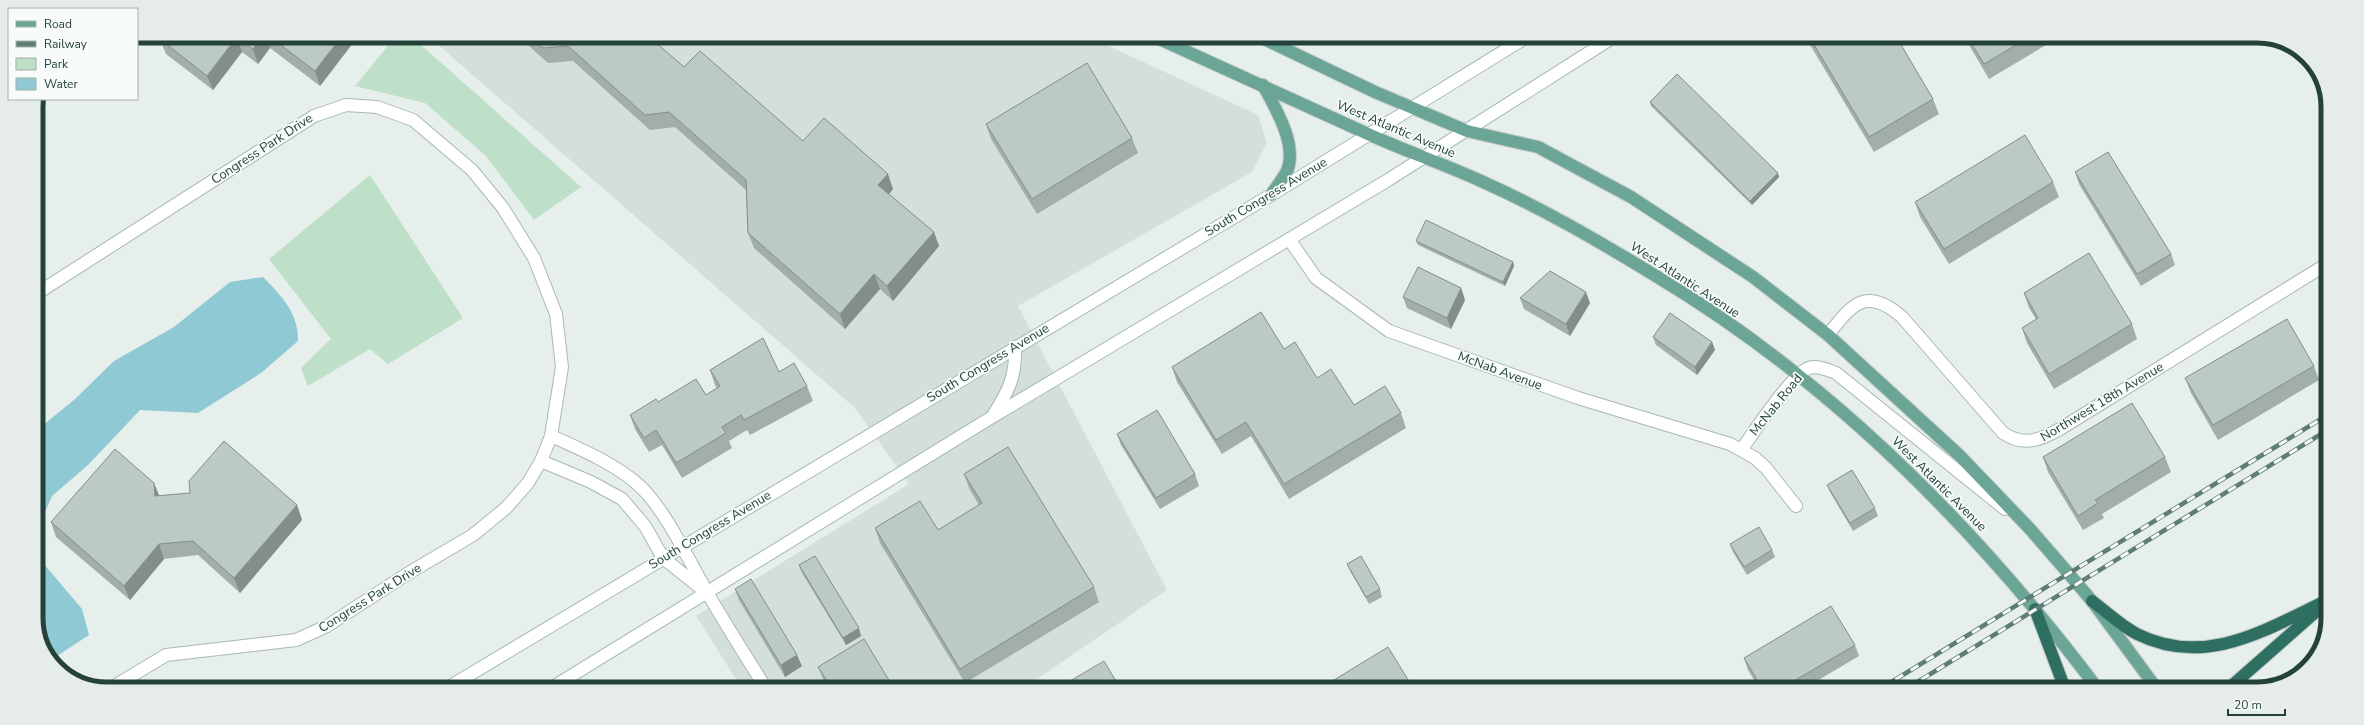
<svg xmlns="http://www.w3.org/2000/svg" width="2364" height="725" viewBox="0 0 2364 725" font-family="'Nunito Sans',sans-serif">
	<rect width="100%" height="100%" fill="#e6efeb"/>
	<path fill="#d4dfda" d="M 428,36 L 1089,37 L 1258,115 L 1267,143 L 1252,172 L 1018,306 L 1167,590 L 1024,688 L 741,687 L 696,616 L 909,484 L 855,408 Z"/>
	<g fill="#bfe0c8">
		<path d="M 396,36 L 411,36 L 581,187 L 534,220 L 486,156 L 425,103 L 355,86 Z"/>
		<path d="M 370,175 L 463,318 L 388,364 L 370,349 L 308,386 L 301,368 L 331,339 L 269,259 Z"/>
	</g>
	<g fill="#8ec9d4">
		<path d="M 263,277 C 281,295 299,314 298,341 L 261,373 L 198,413 L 140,410 L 88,465 L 52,496 L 36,533 L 36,431 L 75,399 L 114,361 L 174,327 L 230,282 Z"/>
		<path d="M 36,552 L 43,563 L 82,609 L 89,635 L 51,660 L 36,623 Z"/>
	</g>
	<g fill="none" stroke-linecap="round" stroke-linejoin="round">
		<defs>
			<g id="minor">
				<path d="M 1289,239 L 1316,278 L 1389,331 L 1578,398 L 1730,444 L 1755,458 L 1766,468 L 1796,506"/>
				<path d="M 36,294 L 314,116 L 346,105 L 377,107 L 413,120 L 472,170 L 503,208 L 534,258 L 556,314 L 562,367 L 551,436 L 541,461 L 528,483 L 506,508 L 473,535 L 407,574 L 327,626 L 296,640 L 166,655 L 113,687"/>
				<path d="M 1828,335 C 1852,304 1866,286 1902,317 L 2003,433 C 2024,447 2040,440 2060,429 L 2327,264"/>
				<path d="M 551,436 C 580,449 609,461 634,481 C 664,505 687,558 707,592 C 725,624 746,656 765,687"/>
				<path d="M 1742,449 C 1753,433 1793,373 1809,368 C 1818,365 1828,370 1836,373 L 2005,509"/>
				<path d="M 541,461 L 591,482 L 622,499 L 645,526 L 663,558 L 702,589"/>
			</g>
			<g id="secondary">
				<path d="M 994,414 C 1009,390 1016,376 1015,347"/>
				<path d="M 449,687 L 1271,195 L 1525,38"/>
				<path d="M 553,687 L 992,417 L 1388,180 L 1612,38"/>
			</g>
			<g id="primary">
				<path d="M 1155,37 C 1226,69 1297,102 1368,134 C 1405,151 1444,164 1481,181 C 1542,208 1600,242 1656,276 C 1831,381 1976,527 2098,689"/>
				<path d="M 1260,37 L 1375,92 L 1467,131 L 1538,147 L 1631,197 L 1753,277 L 1828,335 L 1959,455 L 2030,529 L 2069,574 L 2092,601 L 2157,689"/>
				<path d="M 1263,85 C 1275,107 1298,145 1287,171 C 1283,179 1276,187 1271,195"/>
			</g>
			<g id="motorway">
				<path d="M 2092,601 C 2107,612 2121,626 2137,634 C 2205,668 2265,630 2326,601"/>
				<path d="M 2035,609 L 2065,689"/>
				<path d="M 2228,689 L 2320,608"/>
			</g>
		</defs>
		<use href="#minor" stroke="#a8b8b2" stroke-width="14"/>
		<use href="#secondary" stroke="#a4bbb3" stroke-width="14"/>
		<use href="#primary" stroke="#c2cac8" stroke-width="14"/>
		<use href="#motorway" stroke="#c2cac8" stroke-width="14"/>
		<use href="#minor" stroke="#fff" stroke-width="12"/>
		<use href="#secondary" stroke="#fff" stroke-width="12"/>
		<use href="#primary" stroke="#6aa596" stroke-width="12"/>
		<use href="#motorway" stroke="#2f6f62" stroke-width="12"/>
		<defs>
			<g id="rail">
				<path d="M 1880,689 L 2326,416"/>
				<path d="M 1906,689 L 2326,431"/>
			</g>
		</defs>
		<use href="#rail" stroke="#5f7d75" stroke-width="4.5"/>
		<use href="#rail" stroke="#f7fbf9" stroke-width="3" stroke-dasharray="9" stroke-linecap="butt"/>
	</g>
	<g fill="#a1aea9">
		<path d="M 163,36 L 355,36 L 356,39 L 320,86 L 270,48 L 258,64 L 242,52 L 213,90 L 166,54 L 160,39 Z"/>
		<path d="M 518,36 L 649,37 L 684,67 L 803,141 L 893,189 L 889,194 L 939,246 L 893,301 L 880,289 L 845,329 L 754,248 L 748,233 L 746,190 L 675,127 L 650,130 L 573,61 L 548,63 Z"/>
		<path d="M 1806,38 L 1897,38 L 1933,99 L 1939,114 L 1874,152 Z"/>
		<path d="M 1965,38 L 2044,38 L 2046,45 L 1989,79 Z"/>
		<path d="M 1650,102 L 1779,177 L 1752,205 L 1651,106 Z"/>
		<path d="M 986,124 L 1132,138 L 1138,153 L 1037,214 L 991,139 Z"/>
		<path d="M 2075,172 L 2171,254 L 2175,265 L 2141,286 L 2079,184 Z"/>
		<path d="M 2053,182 L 2059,197 L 1949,264 L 1920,217 L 1915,202 Z"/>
		<path d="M 1416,241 L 1513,262 L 1514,266 L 1505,286 L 1418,245 Z"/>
		<path d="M 1461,288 L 1465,300 L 1451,329 L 1407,308 L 1403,297 Z"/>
		<path d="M 2024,293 L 2132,324 L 2137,339 L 2054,389 L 2027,343 L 2022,328 L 2036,319 L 2029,308 Z"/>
		<path d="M 1520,298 L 1590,303 L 1570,336 L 1524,309 Z"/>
		<path d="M 1653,337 L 1712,342 L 1715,350 L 1697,375 L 1656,345 Z"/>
		<path d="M 1284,349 L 1317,378 L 1354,405 L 1401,413 L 1406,428 L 1289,499 L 1251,436 L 1222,454 L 1177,382 L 1172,367 Z"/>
		<path d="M 2314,366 L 2319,380 L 2218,440 L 2191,393 L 2185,378 Z"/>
		<path d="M 710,370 L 779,372 L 807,386 L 813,401 L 750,435 L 747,430 L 729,441 L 732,448 L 682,478 L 662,445 L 649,452 L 635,429 L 630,415 L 658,402 L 706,395 L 717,388 L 715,385 Z"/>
		<path d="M 1117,434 L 1195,474 L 1199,486 L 1160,509 L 1121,445 Z"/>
		<path d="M 2043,457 L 2165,457 L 2171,472 L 2102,514 L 2104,518 L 2083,530 L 2048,472 Z"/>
		<path d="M 964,474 L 1094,587 L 1099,602 L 965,683 L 880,543 L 875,528 L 938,530 L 979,505 L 969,488 Z"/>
		<path d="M 154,483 L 159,496 L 297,505 L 302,520 L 240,593 L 198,555 L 164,559 L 130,600 L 56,537 L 51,522 Z"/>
		<path d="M 1827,485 L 1875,508 L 1878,516 L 1853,531 L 1830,492 Z"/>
		<path d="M 1730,544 L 1772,550 L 1775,557 L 1747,575 L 1733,552 Z"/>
		<path d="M 1347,564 L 1380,589 L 1382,597 L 1369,604 L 1350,571 Z"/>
		<path d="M 799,565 L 861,636 L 846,645 L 802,573 Z"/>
		<path d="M 735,589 L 802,666 L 785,677 L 739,600 Z"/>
		<path d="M 1855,645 L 1859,656 L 1805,688 L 1759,688 L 1748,670 L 1744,658 Z"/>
		<path d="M 818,667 L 893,687 L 827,687 L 824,681 Z"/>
	</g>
	<g fill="#838d89">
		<path d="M 262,36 L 266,36 L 270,48 L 258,64 L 253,49 Z"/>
		<path d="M 342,36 L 355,36 L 356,39 L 320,86 L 315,71 Z"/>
		<path d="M 237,37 L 242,52 L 213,90 L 207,76 Z"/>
		<path d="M 1778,173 L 1779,177 L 1752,205 L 1750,201 Z"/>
		<path d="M 888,174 L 893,189 L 884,200 L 878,185 Z"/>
		<path d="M 934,232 L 939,246 L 893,301 L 887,286 Z"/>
		<path d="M 1513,262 L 1514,266 L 1505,286 L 1503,282 Z"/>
		<path d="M 874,274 L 880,289 L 845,329 L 840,314 Z"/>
		<path d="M 1461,288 L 1465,300 L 1451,329 L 1447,318 Z"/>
		<path d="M 1586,292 L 1590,303 L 1570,336 L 1566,324 Z"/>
		<path d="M 1712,342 L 1715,350 L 1697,375 L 1695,367 Z"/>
		<path d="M 154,483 L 160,498 L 155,496 Z"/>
		<path d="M 297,505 L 302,520 L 240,593 L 234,578 Z"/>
		<path d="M 159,544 L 164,559 L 130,600 L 124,586 Z"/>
		<path d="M 859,628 L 861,636 L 846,645 L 843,638 Z"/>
		<path d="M 797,655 L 802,666 L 785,677 L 781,665 Z"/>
	</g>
	<g fill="#bbcac4" stroke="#838d89">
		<path d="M 163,36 L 262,36 L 253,49 L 237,37 L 207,76 L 160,39 Z"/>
		<path d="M 269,36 L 342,36 L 315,71 Z"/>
		<path d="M 529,36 L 649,37 L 684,67 L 700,51 L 803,141 L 824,118 L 888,174 L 878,185 L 934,232 L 887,286 L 874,274 L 840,314 L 748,233 L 746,180 L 669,112 L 645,115 L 568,46 L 543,48 Z"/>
		<path d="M 1810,38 L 1897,38 L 1933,99 L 1869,137 Z"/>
		<path d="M 1968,38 L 2028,38 L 1984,64 Z"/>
		<path d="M 1087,63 L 1132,138 L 1032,199 L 986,124 Z"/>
		<path d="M 1677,74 L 1778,173 L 1750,201 L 1650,102 Z"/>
		<path d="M 2025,135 L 2053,182 L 1944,249 L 1915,202 Z"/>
		<path d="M 2108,152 L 2171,254 L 2137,274 L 2075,172 Z"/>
		<path d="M 1426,220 L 1513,262 L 1503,282 L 1416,241 Z"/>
		<path d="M 2089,253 L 2132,324 L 2049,374 L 2022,328 L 2038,318 L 2024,293 Z"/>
		<path d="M 1418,267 L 1461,288 L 1447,318 L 1403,297 Z"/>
		<path d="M 1550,271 L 1586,292 L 1566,324 L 1520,298 Z"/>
		<path d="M 1261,312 L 1284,349 L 1295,342 L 1317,378 L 1331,369 L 1354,405 L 1385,386 L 1401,413 L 1284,484 L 1246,422 L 1216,440 L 1172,367 Z"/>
		<path d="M 1670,313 L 1712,342 L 1695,367 L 1653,337 Z"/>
		<path d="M 2287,319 L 2314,366 L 2213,425 L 2185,378 Z"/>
		<path d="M 763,338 L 779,372 L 794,363 L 807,386 L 744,420 L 741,415 L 722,427 L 726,433 L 676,463 L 656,430 L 644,438 L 630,415 L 656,399 L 658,402 L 696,379 L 706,395 L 720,386 L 710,370 Z"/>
		<path d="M 2132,403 L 2165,457 L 2095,500 L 2098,503 L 2078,516 L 2043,457 Z"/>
		<path d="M 1157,410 L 1195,474 L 1156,498 L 1117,434 Z"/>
		<path d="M 224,441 L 297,505 L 234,578 L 193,541 L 159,544 L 124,586 L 51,522 L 115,449 L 154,483 L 155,496 L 190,493 L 189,481 Z"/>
		<path d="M 1008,447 L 1094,587 L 960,669 L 875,528 L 920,501 L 938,530 L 982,503 L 964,474 Z"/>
		<path d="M 1852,470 L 1875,508 L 1850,523 L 1827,485 Z"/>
		<path d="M 1759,527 L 1772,550 L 1744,567 L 1730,544 Z"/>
		<path d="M 815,556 L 859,628 L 843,638 L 799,565 Z"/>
		<path d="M 1361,556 L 1380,589 L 1366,597 L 1347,564 Z"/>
		<path d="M 751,579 L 797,655 L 781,665 L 735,589 Z"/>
		<path d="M 1831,606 L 1855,645 L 1782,688 L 1762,688 L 1744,658 Z"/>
		<path d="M 864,639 L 893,687 L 831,687 L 818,667 Z"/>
		<path d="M 1388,647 L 1413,688 L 1321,688 Z"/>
		<path d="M 1104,661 L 1120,688 L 1074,688 L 1070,681 Z"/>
	</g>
	<g text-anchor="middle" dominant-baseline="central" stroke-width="3.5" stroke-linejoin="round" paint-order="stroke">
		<g font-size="13" fill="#24423a" stroke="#f7fbf9">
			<text transform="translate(1396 129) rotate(23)">West Atlantic Avenue</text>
			<text transform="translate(262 149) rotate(-33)">Congress Park Drive</text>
			<text transform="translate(1266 197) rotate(-31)">South Congress Avenue</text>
			<text transform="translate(1685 280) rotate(33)">West Atlantic Avenue</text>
			<text transform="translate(988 363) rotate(-31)">South Congress Avenue</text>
			<text transform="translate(1500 371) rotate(20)">McNab Avenue</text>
			<text transform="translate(2102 402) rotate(-31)">Northwest 18th Avenue</text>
			<text transform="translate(1776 405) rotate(-51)">McNab Road</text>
			<text transform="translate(1939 484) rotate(45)">West Atlantic Avenue</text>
			<text transform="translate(710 530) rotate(-31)">South Congress Avenue</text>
			<text transform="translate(370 598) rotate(-32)">Congress Park Drive</text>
		</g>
	</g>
	<path d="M0 0H2364V725H0ZM107 43H2257A64 64 0 0 1 2321 107V618A64 64 0 0 1 2257 682H107A64 64 0 0 1 43 618V107A64 64 0 0 1 107 43Z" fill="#e6ecea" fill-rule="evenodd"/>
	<path fill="none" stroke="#24423a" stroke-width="5" d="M107 43H2257A64 64 0 0 1 2321 107V618A64 64 0 0 1 2257 682H107A64 64 0 0 1 43 618V107A64 64 0 0 1 107 43Z"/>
	<rect x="8" y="8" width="130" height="92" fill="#f7fbf9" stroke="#a3b1ad"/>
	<rect x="16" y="21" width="20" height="6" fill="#6aa596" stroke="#a3b1ad"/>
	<text x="44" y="28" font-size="12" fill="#24423a">Road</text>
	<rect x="16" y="41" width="20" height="6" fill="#5f7d75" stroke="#a3b1ad"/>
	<text x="44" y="48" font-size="12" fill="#24423a">Railway</text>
	<rect x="16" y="58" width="20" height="12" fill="#bfe0c8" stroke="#a3b1ad"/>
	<text x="44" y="68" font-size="12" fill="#24423a">Park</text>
	<rect x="16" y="78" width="20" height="12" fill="#8ec9d4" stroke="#a3b1ad"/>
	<text x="44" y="88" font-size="12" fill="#24423a">Water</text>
	<path d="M2228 709v6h57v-6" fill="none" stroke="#24423a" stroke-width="2"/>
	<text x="2234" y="709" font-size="12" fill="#24423a" stroke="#f7fbf9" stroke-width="3" paint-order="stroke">20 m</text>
</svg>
